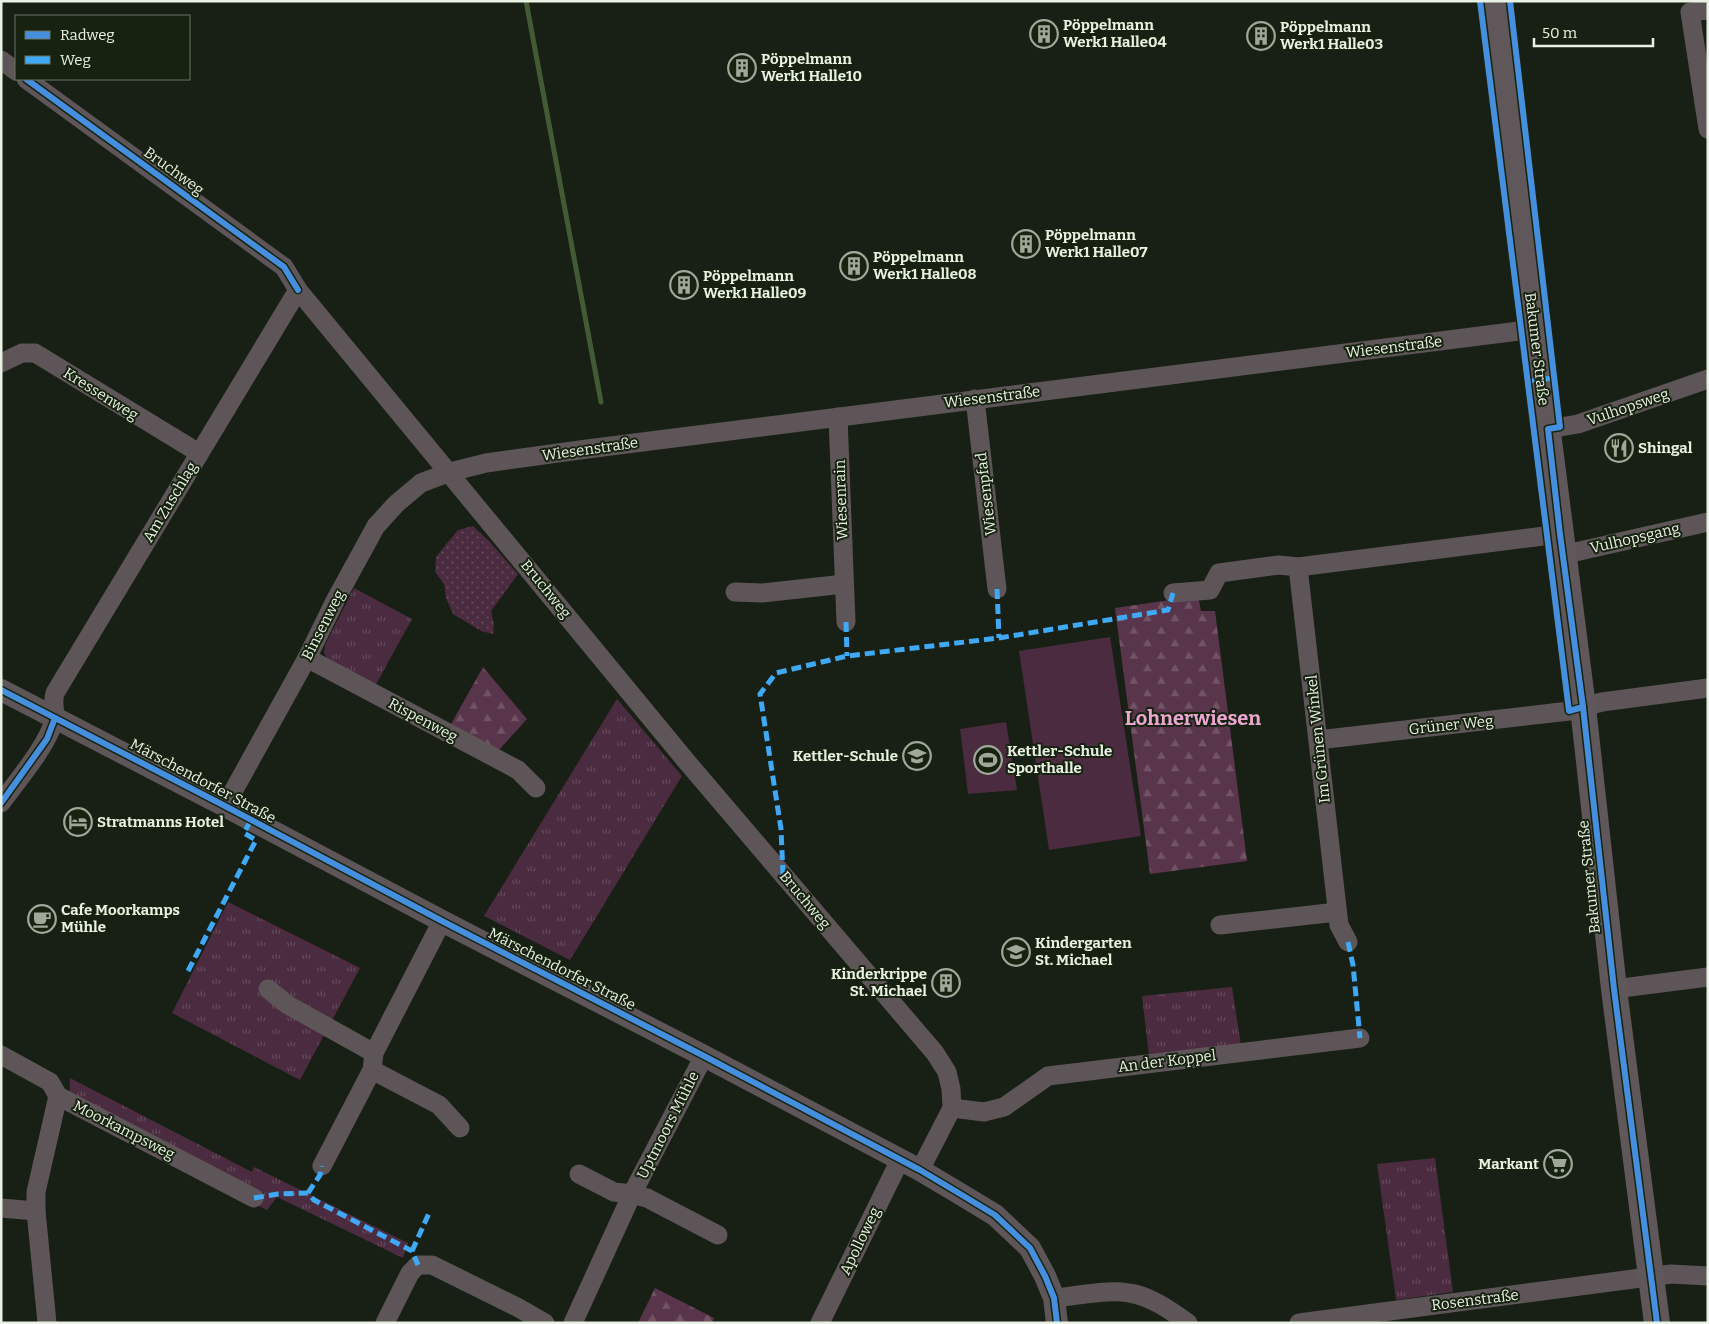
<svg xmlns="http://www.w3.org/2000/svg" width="1709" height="1324" viewBox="0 0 1709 1324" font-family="Bitter,serif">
	<defs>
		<pattern id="grass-tufts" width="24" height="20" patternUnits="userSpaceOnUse" patternTransform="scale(1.25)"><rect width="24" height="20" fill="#4b2b3f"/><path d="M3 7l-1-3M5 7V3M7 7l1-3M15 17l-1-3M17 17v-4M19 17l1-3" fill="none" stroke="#654a5b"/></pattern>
		<pattern id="forest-firs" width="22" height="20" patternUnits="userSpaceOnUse" patternTransform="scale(1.25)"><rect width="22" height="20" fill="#59354b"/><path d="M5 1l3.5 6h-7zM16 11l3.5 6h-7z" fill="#715365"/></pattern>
		<pattern id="garden-dots" width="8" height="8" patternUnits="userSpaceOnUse" patternTransform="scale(1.25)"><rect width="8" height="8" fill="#4b2b3f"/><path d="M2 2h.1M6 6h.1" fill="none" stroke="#654a5b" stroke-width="1.8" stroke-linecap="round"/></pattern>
	</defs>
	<rect width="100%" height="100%" fill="#181f14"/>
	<g fill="url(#grass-tufts)">
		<path d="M 354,588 L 412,619 L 375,686 L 328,660 L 324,653 L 325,645 Z"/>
		<path d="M 617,699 L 682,776 L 570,960 L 484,916 Z"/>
		<path d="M 228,902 L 360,968 L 300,1080 L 172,1013 Z"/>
		<path d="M 1232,987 L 1241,1045 L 1149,1056 L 1142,996 Z"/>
		<path d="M 70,1078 L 252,1172 L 254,1167 L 408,1243 L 403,1258 L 277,1197 L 267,1210 L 69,1108 Z"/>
		<path d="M 1435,1158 L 1453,1292 L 1396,1300 L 1377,1164 Z"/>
	</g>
	<g fill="url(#forest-firs)">
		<path d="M 1198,596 L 1201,611 L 1215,611 L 1247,861 L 1150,874 L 1115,608 Z"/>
		<path d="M 483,667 L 527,719 L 499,750 L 450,726 Z"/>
		<path d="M 655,1288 L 714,1318 L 712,1323 L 638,1323 Z"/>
	</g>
	<path fill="url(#garden-dots)" d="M 473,526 L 489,541 L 518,574 L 491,611 L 494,625 L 493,634 L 481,631 L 453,614 L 446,598 L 444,584 L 435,572 L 436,557 L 444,547 L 458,530 Z"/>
	<g fill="#4b2b3f">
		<path d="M 1110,637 L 1141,836 L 1049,850 L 1019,651 Z"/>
		<path d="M 1006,722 L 1017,790 L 968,794 L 960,729 Z"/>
	</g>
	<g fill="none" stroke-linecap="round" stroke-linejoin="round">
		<path stroke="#435b35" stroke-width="5" d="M 526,1 L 601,402"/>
		<g stroke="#5d5558" stroke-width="19">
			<path d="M 1708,10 L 1690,12 L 1708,129"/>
			<path d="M 1,60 L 16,71"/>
			<path d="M 26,79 L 284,267 L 298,290 L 687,762 L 935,1053 L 947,1072 L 951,1089 L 952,1108 L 920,1170"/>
			<path d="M 1,363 L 22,353 L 35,353 L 199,453"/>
			<path d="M 975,399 L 997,589"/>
			<path d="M 838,417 L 846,622"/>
			<path d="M 1548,429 L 1578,424 L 1708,379"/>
			<path d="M 1562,555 L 1708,522"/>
			<path d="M 1298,567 L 1339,925 L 1348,942"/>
			<path d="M 735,592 L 762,593 L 844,584"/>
			<path d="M 1173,593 L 1210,590 L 1219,573 L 1279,565 L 1298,567 L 1560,534"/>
			<path d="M 307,658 L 518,770 L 536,788"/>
			<path d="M 1318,740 L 1569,711 L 1602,702 L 1708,688"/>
			<path d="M 1,803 C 17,781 48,745 54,720 C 56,711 52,703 55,693 L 298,290"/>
			<path d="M 225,806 L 307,658 L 336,599 L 376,526 L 396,504 L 421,483 L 450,472 L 486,463 L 587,449 L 1535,329"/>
			<path d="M 1220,925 L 1337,912"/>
			<path d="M 268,989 L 288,1005 L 374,1053"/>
			<path d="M 1614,989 L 1708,977"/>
			<path d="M 1,1055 L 50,1082 L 58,1096 L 254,1198"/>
			<path d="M 372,1070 L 439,1105 L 460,1128"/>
			<path d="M 952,1108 L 984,1112 L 1004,1107 L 1048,1076 L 1360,1038"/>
			<path d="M 322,1166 L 372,1070 L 374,1053 L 442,921"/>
			<path d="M 579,1174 L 614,1192 L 632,1194 L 647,1198 L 718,1235"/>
			<path d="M 1,1208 L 36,1211"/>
			<path d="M 1054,1298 C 1077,1296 1106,1289 1129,1293 C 1150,1296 1170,1310 1188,1323"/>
			<path d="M 47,1323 L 36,1211 L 36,1192 L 58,1096"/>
			<path d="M 385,1323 L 410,1273 L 418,1265 L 432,1265 L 517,1307 L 545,1323"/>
			<path d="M 573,1323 L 632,1194 L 704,1056"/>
			<path d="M 820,1323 L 900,1160"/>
			<path d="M 1299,1323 L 1671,1274 L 1708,1276"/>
		</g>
		<path stroke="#5d5558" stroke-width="22" d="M 1,690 L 225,806 L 442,921 L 704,1056 L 920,1170 L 957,1192 L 995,1215 L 1030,1248 L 1045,1276 L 1054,1298 L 1057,1323"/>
		<path stroke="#5f575a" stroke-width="26" d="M 1493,1 L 1583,707 L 1614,989 L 1657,1323"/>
		<g stroke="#3fa9f5" stroke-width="5" stroke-dasharray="10 5" stroke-linecap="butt">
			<path d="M 1528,381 L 1554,378"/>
			<path d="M 997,589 L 999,638"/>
			<path d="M 846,622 L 847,656"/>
			<path d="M 783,875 L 781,829 L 760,694 L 776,673 L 847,656 L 999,638 L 1168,610 L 1173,593"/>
			<path d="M 1348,942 L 1353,965 L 1360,1038"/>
			<path d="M 188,971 L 256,840 L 244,833 L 251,820"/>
			<path d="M 308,1193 L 320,1175 L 322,1166"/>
			<path d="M 254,1198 L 278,1194 L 308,1193 L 314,1200 L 412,1251 L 418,1265"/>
			<path d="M 412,1251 L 430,1211"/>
		</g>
		<defs>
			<g id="cycleway">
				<path d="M 1480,1 L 1569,711 L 1583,707"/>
				<path d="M 1510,1 L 1560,427 L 1548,429 L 1560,534 L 1583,707 L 1614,989 L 1657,1323"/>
				<path d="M 26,79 L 284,267 L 298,290"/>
				<path d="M 1,690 L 225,806 L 442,921 L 704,1056 L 920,1170 L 957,1192 L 995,1215 L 1030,1248 L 1045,1276 L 1054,1298 L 1057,1323"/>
				<path d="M 1,803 L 47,739 L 55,718"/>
			</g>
		</defs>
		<use href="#cycleway" stroke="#172310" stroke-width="9"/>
		<use href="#cycleway" stroke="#468fdf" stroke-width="6"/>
	</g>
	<defs>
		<symbol id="building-ring" viewBox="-11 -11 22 22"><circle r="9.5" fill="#172310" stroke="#a0a89b" stroke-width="1.5"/><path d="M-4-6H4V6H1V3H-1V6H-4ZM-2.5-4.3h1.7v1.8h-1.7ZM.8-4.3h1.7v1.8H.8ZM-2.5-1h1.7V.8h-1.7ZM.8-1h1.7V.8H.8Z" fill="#a0a89b"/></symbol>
		<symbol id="restaurant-ring" viewBox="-11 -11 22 22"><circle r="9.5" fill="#172310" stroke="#a0a89b" stroke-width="1.5"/><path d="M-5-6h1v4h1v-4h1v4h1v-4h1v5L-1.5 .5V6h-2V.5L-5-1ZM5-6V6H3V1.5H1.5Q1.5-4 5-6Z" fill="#a0a89b"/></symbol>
		<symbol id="school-ring" viewBox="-11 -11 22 22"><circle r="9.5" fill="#172310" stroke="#a0a89b" stroke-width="1.5"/><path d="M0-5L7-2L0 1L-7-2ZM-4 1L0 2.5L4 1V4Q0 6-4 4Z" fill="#a0a89b"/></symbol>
		<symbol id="stadium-ring" viewBox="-11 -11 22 22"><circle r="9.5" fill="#172310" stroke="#a0a89b" stroke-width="1.5"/><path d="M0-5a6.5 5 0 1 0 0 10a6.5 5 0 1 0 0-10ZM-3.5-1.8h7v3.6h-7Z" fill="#a0a89b"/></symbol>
		<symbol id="hotel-ring" viewBox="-11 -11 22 22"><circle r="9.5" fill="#172310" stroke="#a0a89b" stroke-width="1.5"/><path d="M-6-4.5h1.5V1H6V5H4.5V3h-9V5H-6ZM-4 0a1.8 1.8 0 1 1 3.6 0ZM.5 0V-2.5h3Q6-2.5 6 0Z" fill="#a0a89b"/></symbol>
		<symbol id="cafe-ring" viewBox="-11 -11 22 22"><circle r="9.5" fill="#172310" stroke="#a0a89b" stroke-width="1.5"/><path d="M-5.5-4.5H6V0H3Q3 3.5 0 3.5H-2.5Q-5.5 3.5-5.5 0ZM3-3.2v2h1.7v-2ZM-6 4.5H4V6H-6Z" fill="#a0a89b"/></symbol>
		<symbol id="supermarket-ring" viewBox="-11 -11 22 22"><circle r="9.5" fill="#172310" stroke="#a0a89b" stroke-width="1.5"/><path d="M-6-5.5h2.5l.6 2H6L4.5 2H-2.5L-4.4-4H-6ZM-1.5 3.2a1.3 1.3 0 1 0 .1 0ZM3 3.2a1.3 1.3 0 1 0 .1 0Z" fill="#a0a89b"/></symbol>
	</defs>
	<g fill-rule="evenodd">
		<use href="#building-ring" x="1028" y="18" width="32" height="32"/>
		<use href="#building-ring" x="1245" y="20" width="32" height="32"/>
		<use href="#building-ring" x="726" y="52" width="32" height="32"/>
		<use href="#building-ring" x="1010" y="228" width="32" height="32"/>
		<use href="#building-ring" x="838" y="250" width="32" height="32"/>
		<use href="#building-ring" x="668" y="269" width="32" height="32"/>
		<use href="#restaurant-ring" x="1603" y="432" width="32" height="32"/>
		<use href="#school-ring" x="901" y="740" width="32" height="32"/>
		<use href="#stadium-ring" x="972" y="744" width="32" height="32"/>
		<use href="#hotel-ring" x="62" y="806" width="32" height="32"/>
		<use href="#cafe-ring" x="26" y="903" width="32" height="32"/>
		<use href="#school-ring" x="1000" y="936" width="32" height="32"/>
		<use href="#building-ring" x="930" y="967" width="32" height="32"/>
		<use href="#supermarket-ring" x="1542" y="1148" width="32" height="32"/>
	</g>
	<g text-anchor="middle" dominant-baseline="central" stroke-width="4" stroke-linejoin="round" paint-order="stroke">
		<g font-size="15" font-weight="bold" fill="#e9f1e4" stroke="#172310" text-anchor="start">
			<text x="1063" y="25">Pöppelmann<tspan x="1063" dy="17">Werk1 Halle04</tspan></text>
			<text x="1280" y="27">Pöppelmann<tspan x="1280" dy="17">Werk1 Halle03</tspan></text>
			<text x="761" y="59">Pöppelmann<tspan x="761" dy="17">Werk1 Halle10</tspan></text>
			<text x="1045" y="235">Pöppelmann<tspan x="1045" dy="17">Werk1 Halle07</tspan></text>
			<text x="873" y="257">Pöppelmann<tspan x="873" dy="17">Werk1 Halle08</tspan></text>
			<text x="703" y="276">Pöppelmann<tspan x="703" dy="17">Werk1 Halle09</tspan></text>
			<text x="1638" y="448">Shingal</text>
			<text x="1007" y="751">Kettler-Schule<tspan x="1007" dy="17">Sporthalle</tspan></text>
			<text x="898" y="756" text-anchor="end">Kettler-Schule</text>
			<text x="97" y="822">Stratmanns Hotel</text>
			<text x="61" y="910">Cafe Moorkamps<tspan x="61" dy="17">Mühle</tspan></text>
			<text x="1035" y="943">Kindergarten<tspan x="1035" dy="17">St. Michael</tspan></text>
			<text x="927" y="974" text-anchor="end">Kinderkrippe<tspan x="927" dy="17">St. Michael</tspan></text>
			<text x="1539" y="1164" text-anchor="end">Markant</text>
		</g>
		<g font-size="15" fill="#e9f1e4" stroke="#172310">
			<text transform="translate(174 171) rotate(36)">Bruchweg</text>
			<text transform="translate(1394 347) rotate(-7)">Wiesenstraße</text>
			<text transform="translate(1537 349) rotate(83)">Bakumer Straße</text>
			<text transform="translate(101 394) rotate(32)">Kressenweg</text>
			<text transform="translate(992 397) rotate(-7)">Wiesenstraße</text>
			<text transform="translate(1628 407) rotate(-19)">Vulhopsweg</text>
			<text transform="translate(590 449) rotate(-8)">Wiesenstraße</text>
			<text transform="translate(986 494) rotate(-97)">Wiesenpfad</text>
			<text transform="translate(841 500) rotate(-92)">Wiesenrain</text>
			<text transform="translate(170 502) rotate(-59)">Am Zuschlag</text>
			<text transform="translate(1635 538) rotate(-13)">Vulhopsgang</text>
			<text transform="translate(546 589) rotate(51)">Bruchweg</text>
			<text transform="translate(323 625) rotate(-63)">Binsenweg</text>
			<text transform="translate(423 720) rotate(28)">Rispenweg</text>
			<text transform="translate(1451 725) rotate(-6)">Grüner Weg</text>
			<text transform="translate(1318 739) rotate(-96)">Im Grünen Winkel</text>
			<text transform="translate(203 781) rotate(28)">Märschendorfer Straße</text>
			<text transform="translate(1589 877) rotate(-96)">Bakumer Straße</text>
			<text transform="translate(805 900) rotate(50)">Bruchweg</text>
			<text transform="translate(562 969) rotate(27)">Märschendorfer Straße</text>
			<text transform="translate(1167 1061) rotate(-7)">An der Koppel</text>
			<text transform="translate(668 1125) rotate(-63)">Uptmoors Mühle</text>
			<text transform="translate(124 1130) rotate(27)">Moorkampsweg</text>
			<text transform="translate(860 1241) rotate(-64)">Apolloweg</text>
			<text transform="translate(1475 1300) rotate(-7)">Rosenstraße</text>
		</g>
		<g font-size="20" font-weight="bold" fill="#eca6d2" stroke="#172310">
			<text x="1193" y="718">Lohnerwiesen</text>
		</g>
	</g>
	<rect width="1709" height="1324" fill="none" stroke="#e9f1e4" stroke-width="5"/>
	<rect x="15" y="15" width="175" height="65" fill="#172310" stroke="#6b7565"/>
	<rect x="25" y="31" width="25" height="8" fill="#468fdf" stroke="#6b7565"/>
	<text x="60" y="40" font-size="15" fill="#e9f1e4">Radweg</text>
	<rect x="25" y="56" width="25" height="8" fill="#3fa9f5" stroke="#6b7565"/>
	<text x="60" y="65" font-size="15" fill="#e9f1e4">Weg</text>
	<path d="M1534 38v8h119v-8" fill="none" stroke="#e9f1e4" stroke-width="2.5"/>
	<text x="1542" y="38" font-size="15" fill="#e9f1e4" stroke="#172310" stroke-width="4" paint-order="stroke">50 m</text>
</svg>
